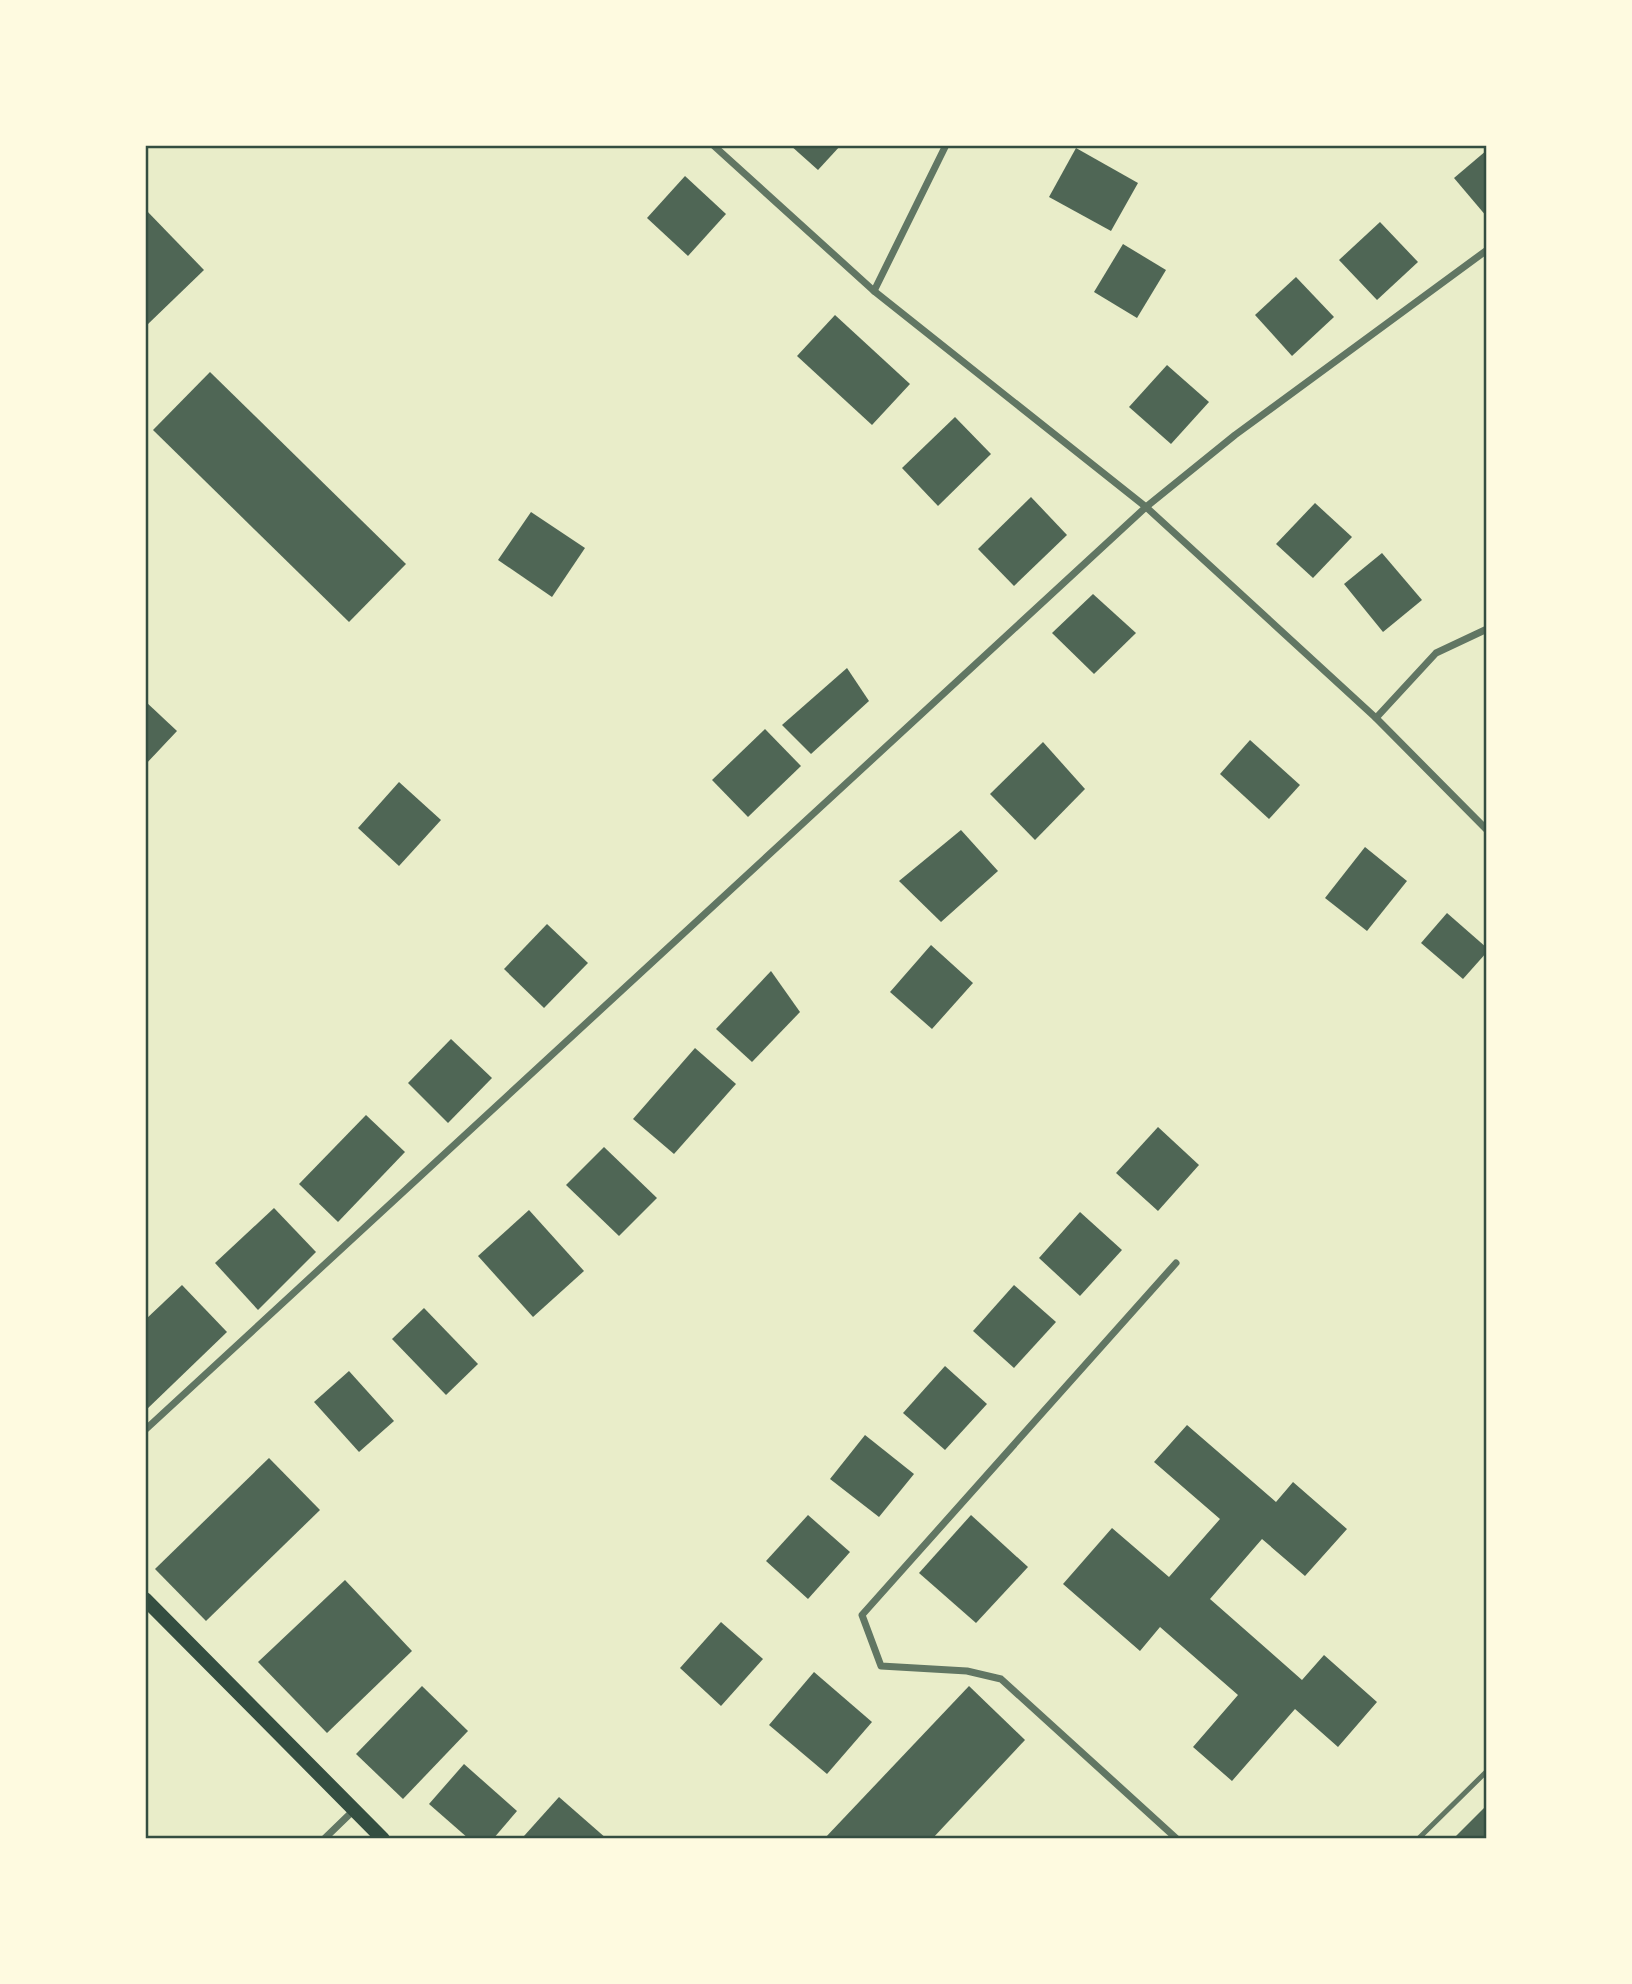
<svg xmlns="http://www.w3.org/2000/svg" width="1632" height="1984" viewBox="0 0 1632 1984" font-family="Commissioner,sans-serif">
	<rect width="100%" height="100%" fill="#e9edc9"/>
	<g fill="#4f6655">
		<path d="M 790,145 L 841,145 L 818,170 Z"/>
		<path d="M 1076,148 L 1138,183 L 1111,231 L 1049,197 Z"/>
		<path d="M 1487,150 L 1487,217 L 1454,178 Z"/>
		<path d="M 685,176 L 726,214 L 688,256 L 647,218 Z"/>
		<path d="M 145,209 L 204,270 L 147,325 L 145,323 Z"/>
		<path d="M 1380,222 L 1418,262 L 1377,300 L 1339,260 Z"/>
		<path d="M 1123,244 L 1166,270 L 1137,318 L 1094,292 Z"/>
		<path d="M 1296,277 L 1334,317 L 1292,356 L 1255,315 Z"/>
		<path d="M 835,315 L 910,384 L 872,425 L 797,356 Z"/>
		<path d="M 1167,365 L 1209,402 L 1171,444 L 1129,407 Z"/>
		<path d="M 210,372 L 406,564 L 349,622 L 153,430 Z"/>
		<path d="M 955,417 L 991,454 L 938,506 L 902,468 Z"/>
		<path d="M 1031,497 L 1067,535 L 1014,586 L 978,549 Z"/>
		<path d="M 1315,503 L 1352,537 L 1313,578 L 1276,544 Z"/>
		<path d="M 531,512 L 585,548 L 552,597 L 498,560 Z"/>
		<path d="M 1382,553 L 1422,600 L 1383,632 L 1344,584 Z"/>
		<path d="M 1093,594 L 1136,633 L 1094,674 L 1052,633 Z"/>
		<path d="M 847,668 L 869,701 L 811,754 L 782,725 Z"/>
		<path d="M 145,701 L 177,731 L 145,765 Z"/>
		<path d="M 765,729 L 801,766 L 748,817 L 712,780 Z"/>
		<path d="M 1250,740 L 1300,785 L 1269,819 L 1220,774 Z"/>
		<path d="M 1043,742 L 1085,789 L 1035,840 L 990,794 Z"/>
		<path d="M 399,782 L 441,820 L 399,866 L 358,828 Z"/>
		<path d="M 961,830 L 998,871 L 941,922 L 899,881 Z"/>
		<path d="M 1365,847 L 1407,881 L 1367,931 L 1325,898 Z"/>
		<path d="M 1447,913 L 1487,948 L 1487,952 L 1463,979 L 1421,943 Z"/>
		<path d="M 547,924 L 588,963 L 544,1008 L 504,969 Z"/>
		<path d="M 931,945 L 973,983 L 932,1029 L 890,992 Z"/>
		<path d="M 771,971 L 800,1012 L 752,1062 L 716,1029 Z"/>
		<path d="M 451,1039 L 492,1078 L 448,1123 L 408,1083 Z"/>
		<path d="M 695,1048 L 736,1084 L 674,1154 L 633,1119 Z"/>
		<path d="M 366,1115 L 405,1152 L 338,1222 L 299,1184 Z"/>
		<path d="M 1158,1127 L 1199,1165 L 1158,1211 L 1116,1173 Z"/>
		<path d="M 604,1147 L 657,1198 L 619,1236 L 566,1185 Z"/>
		<path d="M 274,1208 L 316,1252 L 258,1310 L 215,1263 Z"/>
		<path d="M 529,1210 L 584,1271 L 533,1317 L 478,1256 Z"/>
		<path d="M 1080,1212 L 1122,1250 L 1080,1296 L 1039,1258 Z"/>
		<path d="M 182,1285 L 227,1332 L 145,1411 L 145,1320 Z"/>
		<path d="M 1014,1285 L 1056,1322 L 1014,1368 L 973,1331 Z"/>
		<path d="M 424,1308 L 478,1364 L 446,1395 L 392,1339 Z"/>
		<path d="M 945,1366 L 987,1404 L 945,1450 L 903,1413 Z"/>
		<path d="M 349,1371 L 394,1421 L 359,1452 L 314,1402 Z"/>
		<path d="M 1187,1425 L 1276,1502 L 1293,1482 L 1347,1529 L 1305,1576 L 1262,1539 L 1210,1599 L 1302,1680 L 1324,1655 L 1377,1702 L 1338,1747 L 1295,1709 L 1232,1781 L 1193,1747 L 1238,1695 L 1160,1627 L 1140,1651 L 1063,1584 L 1112,1528 L 1169,1577 L 1220,1519 L 1154,1462 Z"/>
		<path d="M 865,1435 L 914,1474 L 879,1517 L 830,1479 Z"/>
		<path d="M 269,1458 L 320,1510 L 206,1621 L 155,1569 Z"/>
		<path d="M 808,1515 L 850,1552 L 808,1599 L 766,1561 Z"/>
		<path d="M 971,1515 L 1028,1567 L 976,1623 L 919,1573 Z"/>
		<path d="M 345,1580 L 412,1651 L 327,1733 L 258,1662 Z"/>
		<path d="M 721,1622 L 763,1659 L 721,1706 L 680,1668 Z"/>
		<path d="M 814,1672 L 872,1722 L 827,1774 L 769,1725 Z"/>
		<path d="M 422,1686 L 468,1731 L 403,1799 L 356,1754 Z"/>
		<path d="M 969,1686 L 1025,1740 L 932,1839 L 824,1839 Z"/>
		<path d="M 464,1764 L 517,1811 L 493,1839 L 469,1839 L 429,1804 Z"/>
		<path d="M 559,1797 L 607,1839 L 527,1839 L 524,1836 Z"/>
		<path d="M 1487,1805 L 1487,1839 L 1453,1839 Z"/>
	</g>
	<g fill="none" stroke-linecap="round" stroke-linejoin="round">
		<path stroke="#617663" stroke-width="5" d="M 1418,1839 L 1487,1771"/>
		<g stroke="#617663" stroke-width="7">
			<path d="M 713,145 L 874,291 L 1146,507 L 1376,718 L 1487,830"/>
			<path d="M 874,291 L 946,145"/>
			<path d="M 1376,718 L 1436,653 L 1487,629"/>
			<path d="M 1176,1263 L 862,1615 L 881,1666 L 967,1671 L 1001,1679 L 1177,1839"/>
			<path d="M 145,1430 L 1146,507 L 1235,435 L 1487,250"/>
			<path d="M 324,1839 L 354,1810"/>
		</g>
		<path stroke="#344e41" stroke-width="14" d="M 145,1599 L 383,1839"/>
	</g>
	<rect width="1632" height="1984" fill="none" stroke="#fefae0" stroke-width="294"/>
	<rect x="147" y="147" width="1338" height="1690" fill="none" stroke="#344e41" stroke-width="2.5"/>
</svg>
